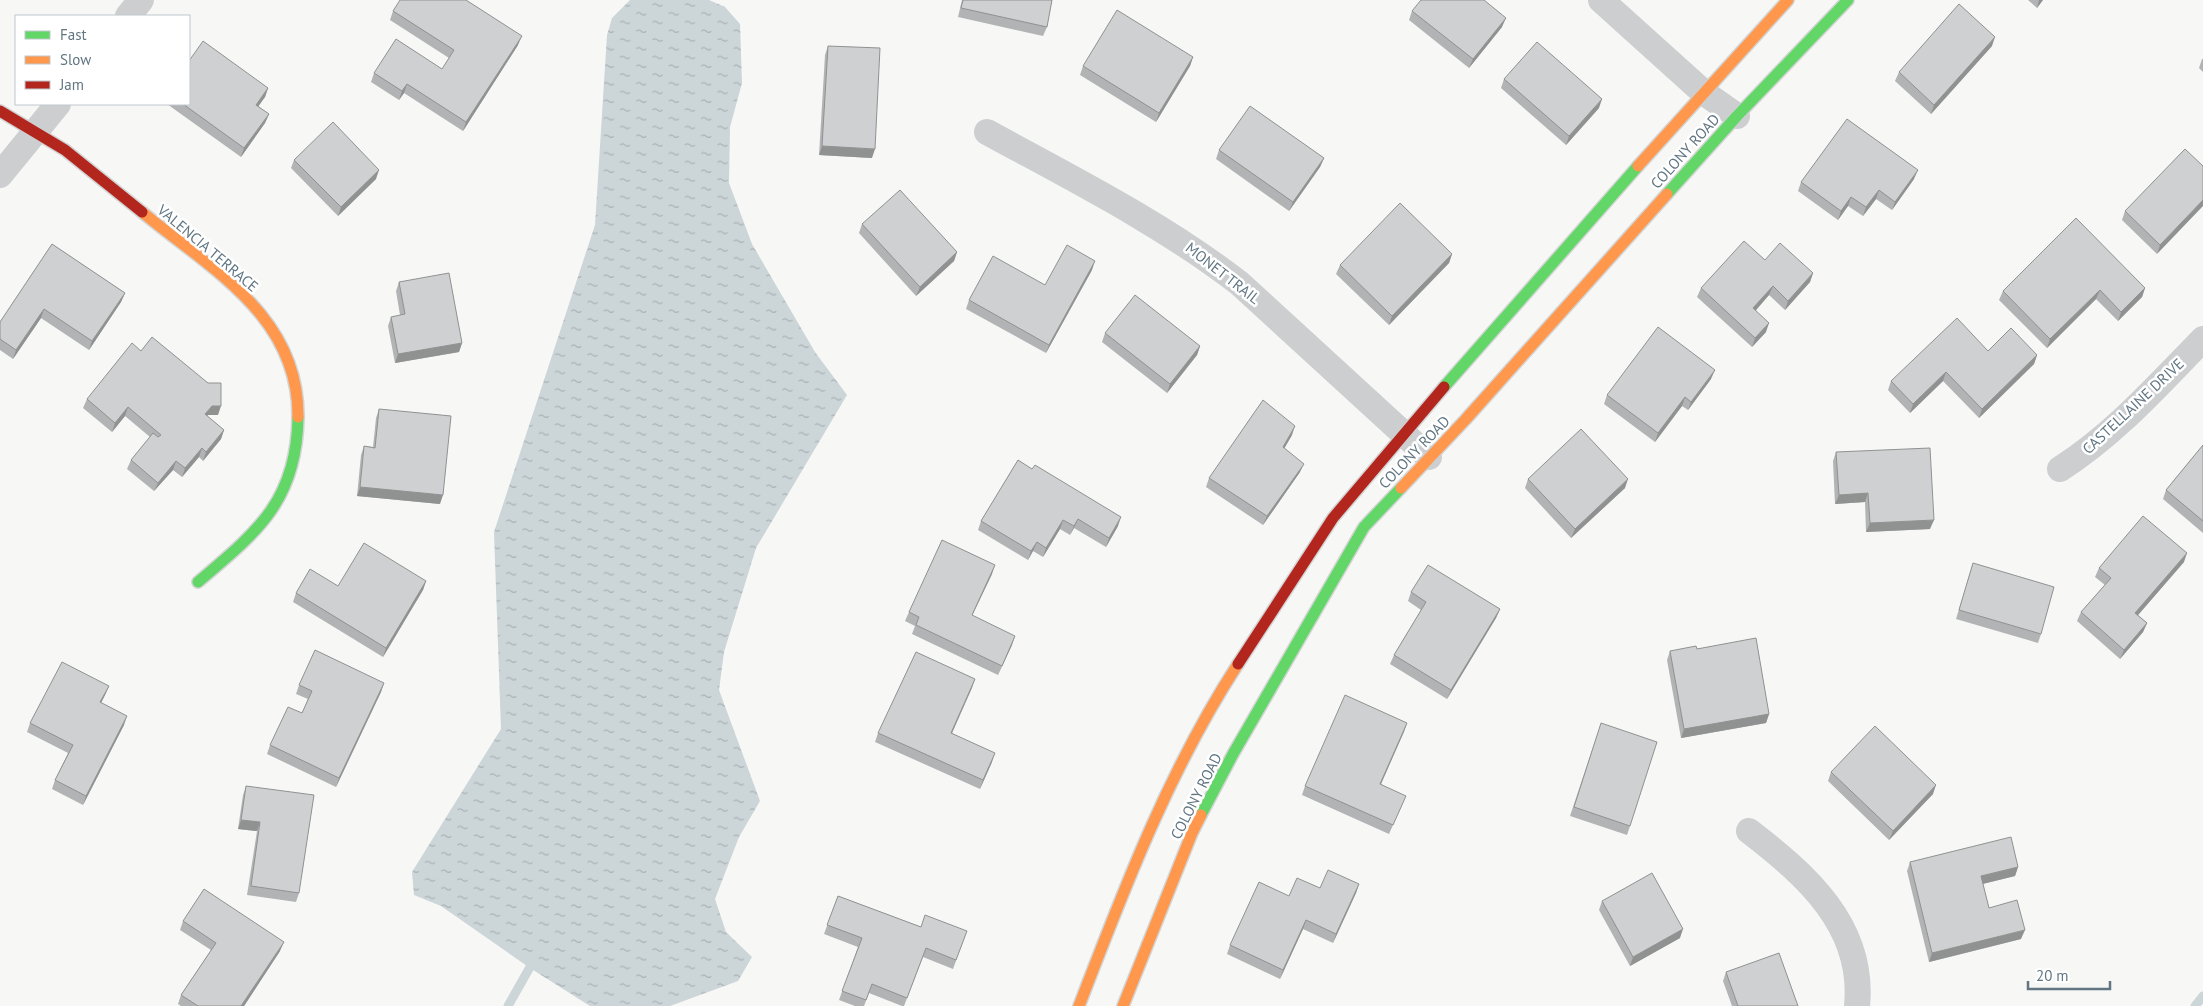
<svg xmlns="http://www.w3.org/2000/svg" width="2203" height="1006" viewBox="0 0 2203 1006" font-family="'PT Sans',sans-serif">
	<defs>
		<pattern id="water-ripples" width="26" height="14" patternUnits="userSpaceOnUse" patternTransform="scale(1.25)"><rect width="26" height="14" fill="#ccd5d7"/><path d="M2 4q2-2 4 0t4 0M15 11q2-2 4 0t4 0" fill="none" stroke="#a9b1b4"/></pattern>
	</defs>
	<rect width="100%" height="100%" fill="#f7f7f6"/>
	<path fill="url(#water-ripples)" d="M 630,0 L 709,0 L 725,7 L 740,24 L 742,83 L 730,127 L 729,183 L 752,244 L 815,352 L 847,395 L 756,548 L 724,652 L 719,690 L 760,801 L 739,837 L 715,899 L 726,932 L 752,957 L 738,981 L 670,1006 L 590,1006 L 530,968 L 441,906 L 414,895 L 412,872 L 501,729 L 494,532 L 595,225 L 607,35 L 612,18 Z"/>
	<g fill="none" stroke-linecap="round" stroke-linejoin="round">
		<g stroke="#ccd5d7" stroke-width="9">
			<path d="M 508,1006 L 534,960"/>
			<path d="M 2195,1006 L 2203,996"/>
		</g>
		<defs>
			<g id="fast">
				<path d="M 1667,194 L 1737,116 L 1848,0"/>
				<path d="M 1444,387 L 1638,166"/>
				<path d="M 198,582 C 257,532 297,501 298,417"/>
				<path d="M 1201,815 L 1233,754 L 1364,527 L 1401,488"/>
			</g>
			<g id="slow">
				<path d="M 1638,166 L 1788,0"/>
				<path d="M 142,212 C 211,269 299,316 298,417"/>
				<path d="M 1401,488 L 1466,419 L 1667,194"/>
				<path d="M 1079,1006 C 1124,889 1169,770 1238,664"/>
				<path d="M 1123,1006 L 1192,833 L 1201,815"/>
			</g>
			<g id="jam">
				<path d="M 0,111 L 65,150 L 142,212"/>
				<path d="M 1238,664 L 1333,518 L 1444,387"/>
			</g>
		</defs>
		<use href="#fast" stroke="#d3d4d4" stroke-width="14"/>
		<use href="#slow" stroke="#d3d4d4" stroke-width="14"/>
		<use href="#jam" stroke="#d3d4d4" stroke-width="14"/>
		<g stroke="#cccecf" stroke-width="26">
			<path d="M 1601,0 L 1703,92 L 1737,116"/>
			<path d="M 128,16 L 141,0"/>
			<path d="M 987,132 C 1073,179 1161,223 1239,283 L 1429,457"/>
			<path d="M 0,175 L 58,104"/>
			<path d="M 2060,469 C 2115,434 2158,385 2203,339"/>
			<path d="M 1749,831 C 1806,875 1865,926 1857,1006"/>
		</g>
		<use href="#fast" stroke="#63d668" stroke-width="11"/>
		<use href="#slow" stroke="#ff974d" stroke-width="11"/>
		<use href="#jam" stroke="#b3261e" stroke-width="11"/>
	</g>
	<g fill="#b1b3b4">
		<path d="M 962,0 L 1052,0 L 1047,27 L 1043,36 L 958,17 Z"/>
		<path d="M 2028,0 L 2043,0 L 2037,8 Z"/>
		<path d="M 393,11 L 518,45 L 463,131 L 404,93 L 399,100 L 371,82 L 374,73 L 442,69 L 449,58 L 390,20 Z"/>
		<path d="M 1412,11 L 1502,27 L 1469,68 L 1409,20 Z"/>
		<path d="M 828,46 L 872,158 L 819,155 L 825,55 Z"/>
		<path d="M 1992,46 L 1931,114 L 1895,81 L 1899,72 Z"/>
		<path d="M 1193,57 L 1190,66 L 1156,122 L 1080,75 L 1083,66 Z"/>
		<path d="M 2202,59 L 2203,59 L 2203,72 L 2199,68 Z"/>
		<path d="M 1504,79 L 1599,108 L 1566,145 L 1501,88 Z"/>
		<path d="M 268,88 L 265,97 L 258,106 L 269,114 L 265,123 L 241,157 L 167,104 L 189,104 Z"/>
		<path d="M 1219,150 L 1324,158 L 1320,167 L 1289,211 L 1216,159 Z"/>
		<path d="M 294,160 L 376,179 L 338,216 L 291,168 Z"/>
		<path d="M 2203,166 L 2157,254 L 2122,220 L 2125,211 Z"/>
		<path d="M 1914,179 L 1892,210 L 1876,199 L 1863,216 L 1848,206 L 1838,220 L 1798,191 L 1801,182 Z"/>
		<path d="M 862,224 L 957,252 L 954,261 L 916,296 L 859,233 Z"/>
		<path d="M 52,244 L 125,293 L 121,302 L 89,350 L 41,318 L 13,359 L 0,350 L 0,322 Z"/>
		<path d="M 1452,254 L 1449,263 L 1389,325 L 1336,274 L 1340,265 Z"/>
		<path d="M 1765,260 L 1813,273 L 1810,282 L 1785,310 L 1769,295 L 1756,310 L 1766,332 L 1752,347 L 1697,297 L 1701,288 Z"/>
		<path d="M 1092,270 L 1046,353 L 966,309 L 969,300 L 1045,285 Z"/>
		<path d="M 399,282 L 462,343 L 459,352 L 395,363 L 388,326 L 391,317 L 400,315 L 396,291 Z"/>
		<path d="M 2145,288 L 2142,297 L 2118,321 L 2096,299 L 2047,348 L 1999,300 L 2003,291 Z"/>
		<path d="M 1105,333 L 1200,346 L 1197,355 L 1167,393 L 1102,342 Z"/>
		<path d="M 1988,351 L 2037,355 L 2034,364 L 1979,418 L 1943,381 L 1910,413 L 1888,390 L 1891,381 Z"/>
		<path d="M 1711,379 L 1688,410 L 1682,406 L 1655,442 L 1604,404 L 1607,395 Z"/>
		<path d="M 87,399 L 218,415 L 208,415 L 207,416 L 224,430 L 221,439 L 203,461 L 199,457 L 182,477 L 173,470 L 154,491 L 127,469 L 131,460 L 150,437 L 125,416 L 112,432 L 83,408 Z"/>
		<path d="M 379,409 L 440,504 L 357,496 L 361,455 L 364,446 L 373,447 L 376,418 Z"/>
		<path d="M 1292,435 L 1284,448 L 1300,472 L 1263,525 L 1206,487 L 1209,478 Z"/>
		<path d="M 2203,445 L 2203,533 L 2163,499 L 2166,490 Z"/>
		<path d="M 1836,452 L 1930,529 L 1866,532 L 1865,502 L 1835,504 L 1833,461 Z"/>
		<path d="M 1018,460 L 1118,526 L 1106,547 L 1074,528 L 1070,535 L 1060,529 L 1043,557 L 1033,551 L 1028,560 L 978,530 L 981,521 Z"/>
		<path d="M 1528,479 L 1625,488 L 1571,538 L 1525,488 Z"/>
		<path d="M 2184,562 L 2138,615 L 2147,623 L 2143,632 L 2120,659 L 2077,621 L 2081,612 L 2105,585 L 2095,577 L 2099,568 Z"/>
		<path d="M 1973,563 L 2041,634 L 2038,643 L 1956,619 Z"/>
		<path d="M 992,574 L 972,616 L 1012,645 L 998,675 L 912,634 L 915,626 L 905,621 L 909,612 Z"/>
		<path d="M 426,581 L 423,590 L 383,657 L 293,602 L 296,593 L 338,586 Z"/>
		<path d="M 1411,592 L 1500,609 L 1496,618 L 1447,699 L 1390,664 L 1394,655 L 1421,610 L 1408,601 Z"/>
		<path d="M 1697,649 L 1769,714 L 1766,723 L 1681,738 L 1667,660 L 1670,651 Z"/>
		<path d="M 975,679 L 952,733 L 992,762 L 980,789 L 875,742 L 878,733 Z"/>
		<path d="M 384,683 L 381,692 L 336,787 L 267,754 L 270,745 L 302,713 L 308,699 L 296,694 L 299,685 Z"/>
		<path d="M 109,686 L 105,695 L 101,703 L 124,725 L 83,805 L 52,789 L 55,780 L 68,753 L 27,732 L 30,723 Z"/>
		<path d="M 1407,723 L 1381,784 L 1402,805 L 1389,834 L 1302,795 L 1305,786 Z"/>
		<path d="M 1598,732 L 1630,826 L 1627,835 L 1570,816 Z"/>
		<path d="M 1831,772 L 1933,794 L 1889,840 L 1828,781 Z"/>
		<path d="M 246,786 L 299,893 L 296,902 L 247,895 L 257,831 L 238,829 L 243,795 Z"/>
		<path d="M 1910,862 L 2018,867 L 2015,876 L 1983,884 L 1989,908 L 2021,939 L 1929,962 L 1907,871 Z"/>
		<path d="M 1359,884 L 1356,893 L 1333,943 L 1303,929 L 1280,979 L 1227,954 L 1230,945 L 1289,896 L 1320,888 Z"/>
		<path d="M 838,896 L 921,927 L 967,931 L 953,969 L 923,957 L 904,1006 L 902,1006 L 869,993 L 864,1006 L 855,1006 L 839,1000 L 858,947 L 824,934 Z"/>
		<path d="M 1602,901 L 1680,938 L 1630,966 L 1599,910 Z"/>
		<path d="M 183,921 L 280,951 L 244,1006 L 181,1006 L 178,1004 L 181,995 L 211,950 L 180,930 Z"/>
		<path d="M 1726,972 L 1798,1006 L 1732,1006 L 1723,981 Z"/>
	</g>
	<g fill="#909292">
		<path d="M 2039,0 L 2043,0 L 2037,8 Z"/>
		<path d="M 1506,18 L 1502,27 L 1469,68 L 1473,59 Z"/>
		<path d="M 522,36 L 518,45 L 463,131 L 466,122 Z"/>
		<path d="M 1995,37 L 1992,46 L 1931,114 L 1934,105 Z"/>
		<path d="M 1193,57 L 1190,66 L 1156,122 L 1159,113 Z"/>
		<path d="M 407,84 L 404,93 L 399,100 L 402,91 Z"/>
		<path d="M 268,88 L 265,97 L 253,114 L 256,105 Z"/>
		<path d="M 1602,99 L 1599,108 L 1566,145 L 1569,136 Z"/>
		<path d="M 269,114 L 265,123 L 241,157 L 244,148 Z"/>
		<path d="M 822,146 L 875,149 L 872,158 L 819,155 Z"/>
		<path d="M 1324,158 L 1320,167 L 1289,211 L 1293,202 Z"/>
		<path d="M 379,170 L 376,179 L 338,216 L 341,207 Z"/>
		<path d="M 1918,170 L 1914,179 L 1892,210 L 1895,202 Z"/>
		<path d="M 1879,190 L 1876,199 L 1863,216 L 1866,207 Z"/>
		<path d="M 1851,197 L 1848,206 L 1838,220 L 1841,211 Z"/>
		<path d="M 2203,200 L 2203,206 L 2157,254 L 2160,245 Z"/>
		<path d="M 957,252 L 954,261 L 916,296 L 920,287 Z"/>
		<path d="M 1452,254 L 1449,263 L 1389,325 L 1392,316 Z"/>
		<path d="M 1095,261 L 1092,270 L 1046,353 L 1049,345 Z"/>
		<path d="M 1813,273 L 1810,282 L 1785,310 L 1788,301 Z"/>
		<path d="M 1773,286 L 1769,295 L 1750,317 L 1753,308 Z"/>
		<path d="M 2145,288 L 2142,297 L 2118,321 L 2121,312 Z"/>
		<path d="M 2100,290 L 2096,299 L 2047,348 L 2050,339 Z"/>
		<path d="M 125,293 L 121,302 L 89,350 L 92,341 Z"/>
		<path d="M 44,309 L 41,318 L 13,359 L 16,350 Z"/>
		<path d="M 1769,323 L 1766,332 L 1752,347 L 1755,338 Z"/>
		<path d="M 462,343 L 459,352 L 395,363 L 398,354 Z"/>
		<path d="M 1200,346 L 1197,355 L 1167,393 L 1170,384 Z"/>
		<path d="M 2037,355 L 2034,364 L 1979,418 L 1982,409 Z"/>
		<path d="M 1715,370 L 1711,379 L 1688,410 L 1691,402 Z"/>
		<path d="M 1946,372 L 1943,381 L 1910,413 L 1913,404 Z"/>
		<path d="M 1685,397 L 1682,406 L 1655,442 L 1658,433 Z"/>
		<path d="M 212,406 L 221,406 L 218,415 L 208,415 L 202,423 L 205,414 Z"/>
		<path d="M 128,407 L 125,416 L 112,432 L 115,423 Z"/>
		<path d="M 1295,426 L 1292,435 L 1280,456 L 1283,447 Z"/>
		<path d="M 224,430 L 221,439 L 203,461 L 206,452 Z"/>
		<path d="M 202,448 L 199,457 L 182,477 L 185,468 Z"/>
		<path d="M 176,461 L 173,470 L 154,491 L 158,483 Z"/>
		<path d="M 1304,464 L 1300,472 L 1263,525 L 1267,516 Z"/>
		<path d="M 1628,479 L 1625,488 L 1571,538 L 1575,529 Z"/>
		<path d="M 360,487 L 443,495 L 440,504 L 357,496 Z"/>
		<path d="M 1868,493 L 1865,502 L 1835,504 L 1839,495 Z"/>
		<path d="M 1121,517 L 1118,526 L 1106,547 L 1109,538 Z"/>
		<path d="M 1078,519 L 1074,528 L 1070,535 L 1074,526 Z"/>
		<path d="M 1063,520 L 1060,529 L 1043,557 L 1046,548 Z"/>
		<path d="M 1934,520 L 1930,529 L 1866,532 L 1870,523 Z"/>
		<path d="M 1037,542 L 1033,551 L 1028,560 L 1031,551 Z"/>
		<path d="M 2187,553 L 2184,562 L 2132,622 L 2135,613 Z"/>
		<path d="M 995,565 L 992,574 L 968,624 L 972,615 Z"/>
		<path d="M 426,581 L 423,590 L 383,657 L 386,648 Z"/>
		<path d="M 1500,609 L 1496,618 L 1447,699 L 1451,690 Z"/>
		<path d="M 2147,623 L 2143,632 L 2120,659 L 2124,650 Z"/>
		<path d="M 1015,636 L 1012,645 L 998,675 L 1002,666 Z"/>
		<path d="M 975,679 L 972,688 L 948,742 L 951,733 Z"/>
		<path d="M 384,683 L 381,692 L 336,787 L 339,778 Z"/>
		<path d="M 109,686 L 105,695 L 97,711 L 100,702 Z"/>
		<path d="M 1769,714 L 1766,723 L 1681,738 L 1684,729 Z"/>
		<path d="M 127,716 L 124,725 L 83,805 L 86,796 Z"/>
		<path d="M 1407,723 L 1404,732 L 1377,793 L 1380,784 Z"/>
		<path d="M 995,753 L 992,762 L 980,789 L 983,780 Z"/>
		<path d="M 1936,785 L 1933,794 L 1889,840 L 1893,831 Z"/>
		<path d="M 241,820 L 260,822 L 257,831 L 238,829 Z"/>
		<path d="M 2018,867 L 2015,876 L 1978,885 L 1981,876 Z"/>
		<path d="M 1359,884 L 1356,893 L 1333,943 L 1336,934 Z"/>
		<path d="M 1306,920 L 1303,929 L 1280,979 L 1283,970 Z"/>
		<path d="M 1683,929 L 1680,938 L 1630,966 L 1633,957 Z"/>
		<path d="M 2025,930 L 2021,939 L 1929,962 L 1932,953 Z"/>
		<path d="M 284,942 L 280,951 L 244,1006 L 241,1006 Z"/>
	</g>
	<g fill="#ced0d1" stroke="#909292">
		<path d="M 400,0 L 466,0 L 522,36 L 466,122 L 407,84 L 402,91 L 374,73 L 396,39 L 442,69 L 454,50 L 393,11 Z"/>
		<path d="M 963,0 L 1052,0 L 1047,27 L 961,8 Z"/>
		<path d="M 1421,0 L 1484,0 L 1506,18 L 1473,59 L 1412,11 Z"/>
		<path d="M 1959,4 L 1995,37 L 1934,105 L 1899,72 Z"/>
		<path d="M 1117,10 L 1193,57 L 1159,113 L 1083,66 Z"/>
		<path d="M 203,41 L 268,88 L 256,105 L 269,114 L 244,148 L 183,104 L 189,104 L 189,61 Z"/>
		<path d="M 1537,42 L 1602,99 L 1569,136 L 1504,79 Z"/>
		<path d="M 828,46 L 880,48 L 875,149 L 822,146 Z"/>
		<path d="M 1250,106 L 1324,158 L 1293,202 L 1219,150 Z"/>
		<path d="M 1847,119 L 1918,170 L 1895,202 L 1879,190 L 1866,207 L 1851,197 L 1841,211 L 1801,182 Z"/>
		<path d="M 333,122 L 379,170 L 341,207 L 294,160 Z"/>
		<path d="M 2185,149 L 2203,166 L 2203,200 L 2160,245 L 2125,211 Z"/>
		<path d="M 900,190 L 957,252 L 920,287 L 862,224 Z"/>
		<path d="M 1400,203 L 1452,254 L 1392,316 L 1340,265 Z"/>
		<path d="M 2076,218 L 2145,288 L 2121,312 L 2100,290 L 2050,339 L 2003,291 Z"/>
		<path d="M 1744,241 L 1765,260 L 1780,243 L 1813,273 L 1788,301 L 1773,286 L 1753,308 L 1769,323 L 1755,338 L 1701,288 Z"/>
		<path d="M 52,244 L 125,293 L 92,341 L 44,309 L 16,350 L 0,339 L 0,322 Z"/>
		<path d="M 1067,245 L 1095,261 L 1049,345 L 969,300 L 993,256 L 1045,285 Z"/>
		<path d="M 449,273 L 462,343 L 398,354 L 391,317 L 405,314 L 399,282 Z"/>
		<path d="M 1135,295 L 1200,346 L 1170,384 L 1105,333 Z"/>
		<path d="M 1957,318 L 1988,351 L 2011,328 L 2037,355 L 1982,409 L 1946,372 L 1913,404 L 1891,381 Z"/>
		<path d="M 1658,327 L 1715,370 L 1691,402 L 1685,397 L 1658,433 L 1607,395 Z"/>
		<path d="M 152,337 L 208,383 L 221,383 L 221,406 L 212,406 L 205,414 L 224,430 L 206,452 L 202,448 L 185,468 L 176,461 L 158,483 L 131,460 L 153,433 L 158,437 L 161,435 L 128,407 L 115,423 L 87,399 L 132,343 L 141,351 Z"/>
		<path d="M 1263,400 L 1295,426 L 1283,447 L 1304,464 L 1267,516 L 1209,478 Z"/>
		<path d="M 379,409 L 451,416 L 443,495 L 360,487 L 364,446 L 375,448 Z"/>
		<path d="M 1581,429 L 1628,479 L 1575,529 L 1528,479 Z"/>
		<path d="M 2203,445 L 2203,521 L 2166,490 Z"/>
		<path d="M 1930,448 L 1934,520 L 1870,523 L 1868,493 L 1839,495 L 1836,452 Z"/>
		<path d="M 1018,460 L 1032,469 L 1035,465 L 1121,517 L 1109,538 L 1078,519 L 1074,526 L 1063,520 L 1046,548 L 1037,542 L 1031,551 L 981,521 Z"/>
		<path d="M 2143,516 L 2187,553 L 2135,613 L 2147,623 L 2124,650 L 2081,612 L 2111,578 L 2099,568 Z"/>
		<path d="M 942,540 L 995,565 L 972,615 L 1015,636 L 1002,666 L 916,625 L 919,617 L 909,612 Z"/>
		<path d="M 364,543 L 426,581 L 386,648 L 296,593 L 310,569 L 338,586 Z"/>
		<path d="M 1973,563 L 2054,587 L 2041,634 L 1959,610 Z"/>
		<path d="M 1428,565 L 1500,609 L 1451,690 L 1394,655 L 1426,602 L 1411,592 Z"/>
		<path d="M 1756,638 L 1769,714 L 1684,729 L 1670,651 L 1696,646 L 1697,649 Z"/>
		<path d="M 315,650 L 384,683 L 339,778 L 270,745 L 288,707 L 302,713 L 312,691 L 299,685 Z"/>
		<path d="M 916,652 L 975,679 L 951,733 L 995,753 L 983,780 L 878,733 Z"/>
		<path d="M 62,662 L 109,686 L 100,702 L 127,716 L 86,796 L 55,780 L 73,745 L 30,723 Z"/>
		<path d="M 1345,695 L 1407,723 L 1380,784 L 1406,796 L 1393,825 L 1305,786 Z"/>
		<path d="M 1601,723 L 1657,742 L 1630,826 L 1574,807 Z"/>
		<path d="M 1875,726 L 1936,785 L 1893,831 L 1831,772 Z"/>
		<path d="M 246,786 L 314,795 L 299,893 L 251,886 L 260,822 L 241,820 Z"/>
		<path d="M 2011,837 L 2018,867 L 1981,876 L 1989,908 L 2017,900 L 2025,930 L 1932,953 L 1910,862 Z"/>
		<path d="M 1328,870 L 1359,884 L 1336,934 L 1306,920 L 1283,970 L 1230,945 L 1259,882 L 1289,896 L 1297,878 L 1320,888 Z"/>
		<path d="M 1652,873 L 1683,929 L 1633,957 L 1602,901 Z"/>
		<path d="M 204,889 L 284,942 L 241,1006 L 198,1006 L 181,995 L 216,943 L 183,921 Z"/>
		<path d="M 838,896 L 921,927 L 925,915 L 967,931 L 956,960 L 926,948 L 907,998 L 872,984 L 866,1000 L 842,991 L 862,938 L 827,925 Z"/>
		<path d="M 1779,953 L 1798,1006 L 1738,1006 L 1726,972 Z"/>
	</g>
	<g text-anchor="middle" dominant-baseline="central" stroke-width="5" stroke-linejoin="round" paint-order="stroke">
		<g font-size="15" fill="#617682" stroke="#fff">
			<text transform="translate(1685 151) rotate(-48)">COLONY ROAD</text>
			<text transform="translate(208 248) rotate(40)">VALENCIA TERRACE</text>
			<text transform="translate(1223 273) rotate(38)">MONET TRAIL</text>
			<text transform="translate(2133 406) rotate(-43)">CASTELLAINE DRIVE</text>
			<text transform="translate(1414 452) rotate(-46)">COLONY ROAD</text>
			<text transform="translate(1196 796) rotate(-63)">COLONY ROAD</text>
		</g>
	</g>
	<rect x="15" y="15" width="175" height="90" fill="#ffffff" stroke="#c0c8cd"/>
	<rect x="25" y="31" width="25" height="8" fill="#63d668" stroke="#c0c8cd"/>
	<text x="60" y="40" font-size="15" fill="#617682">Fast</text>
	<rect x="25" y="56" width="25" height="8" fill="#ff974d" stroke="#c0c8cd"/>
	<text x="60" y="65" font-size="15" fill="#617682">Slow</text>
	<rect x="25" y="81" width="25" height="8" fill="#b3261e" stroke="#c0c8cd"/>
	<text x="60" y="90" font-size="15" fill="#617682">Jam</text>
	<path d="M2028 981v8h82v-8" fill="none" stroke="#617682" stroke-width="2.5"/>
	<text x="2036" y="981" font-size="15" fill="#617682" stroke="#ffffff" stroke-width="4" paint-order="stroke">20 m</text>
</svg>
